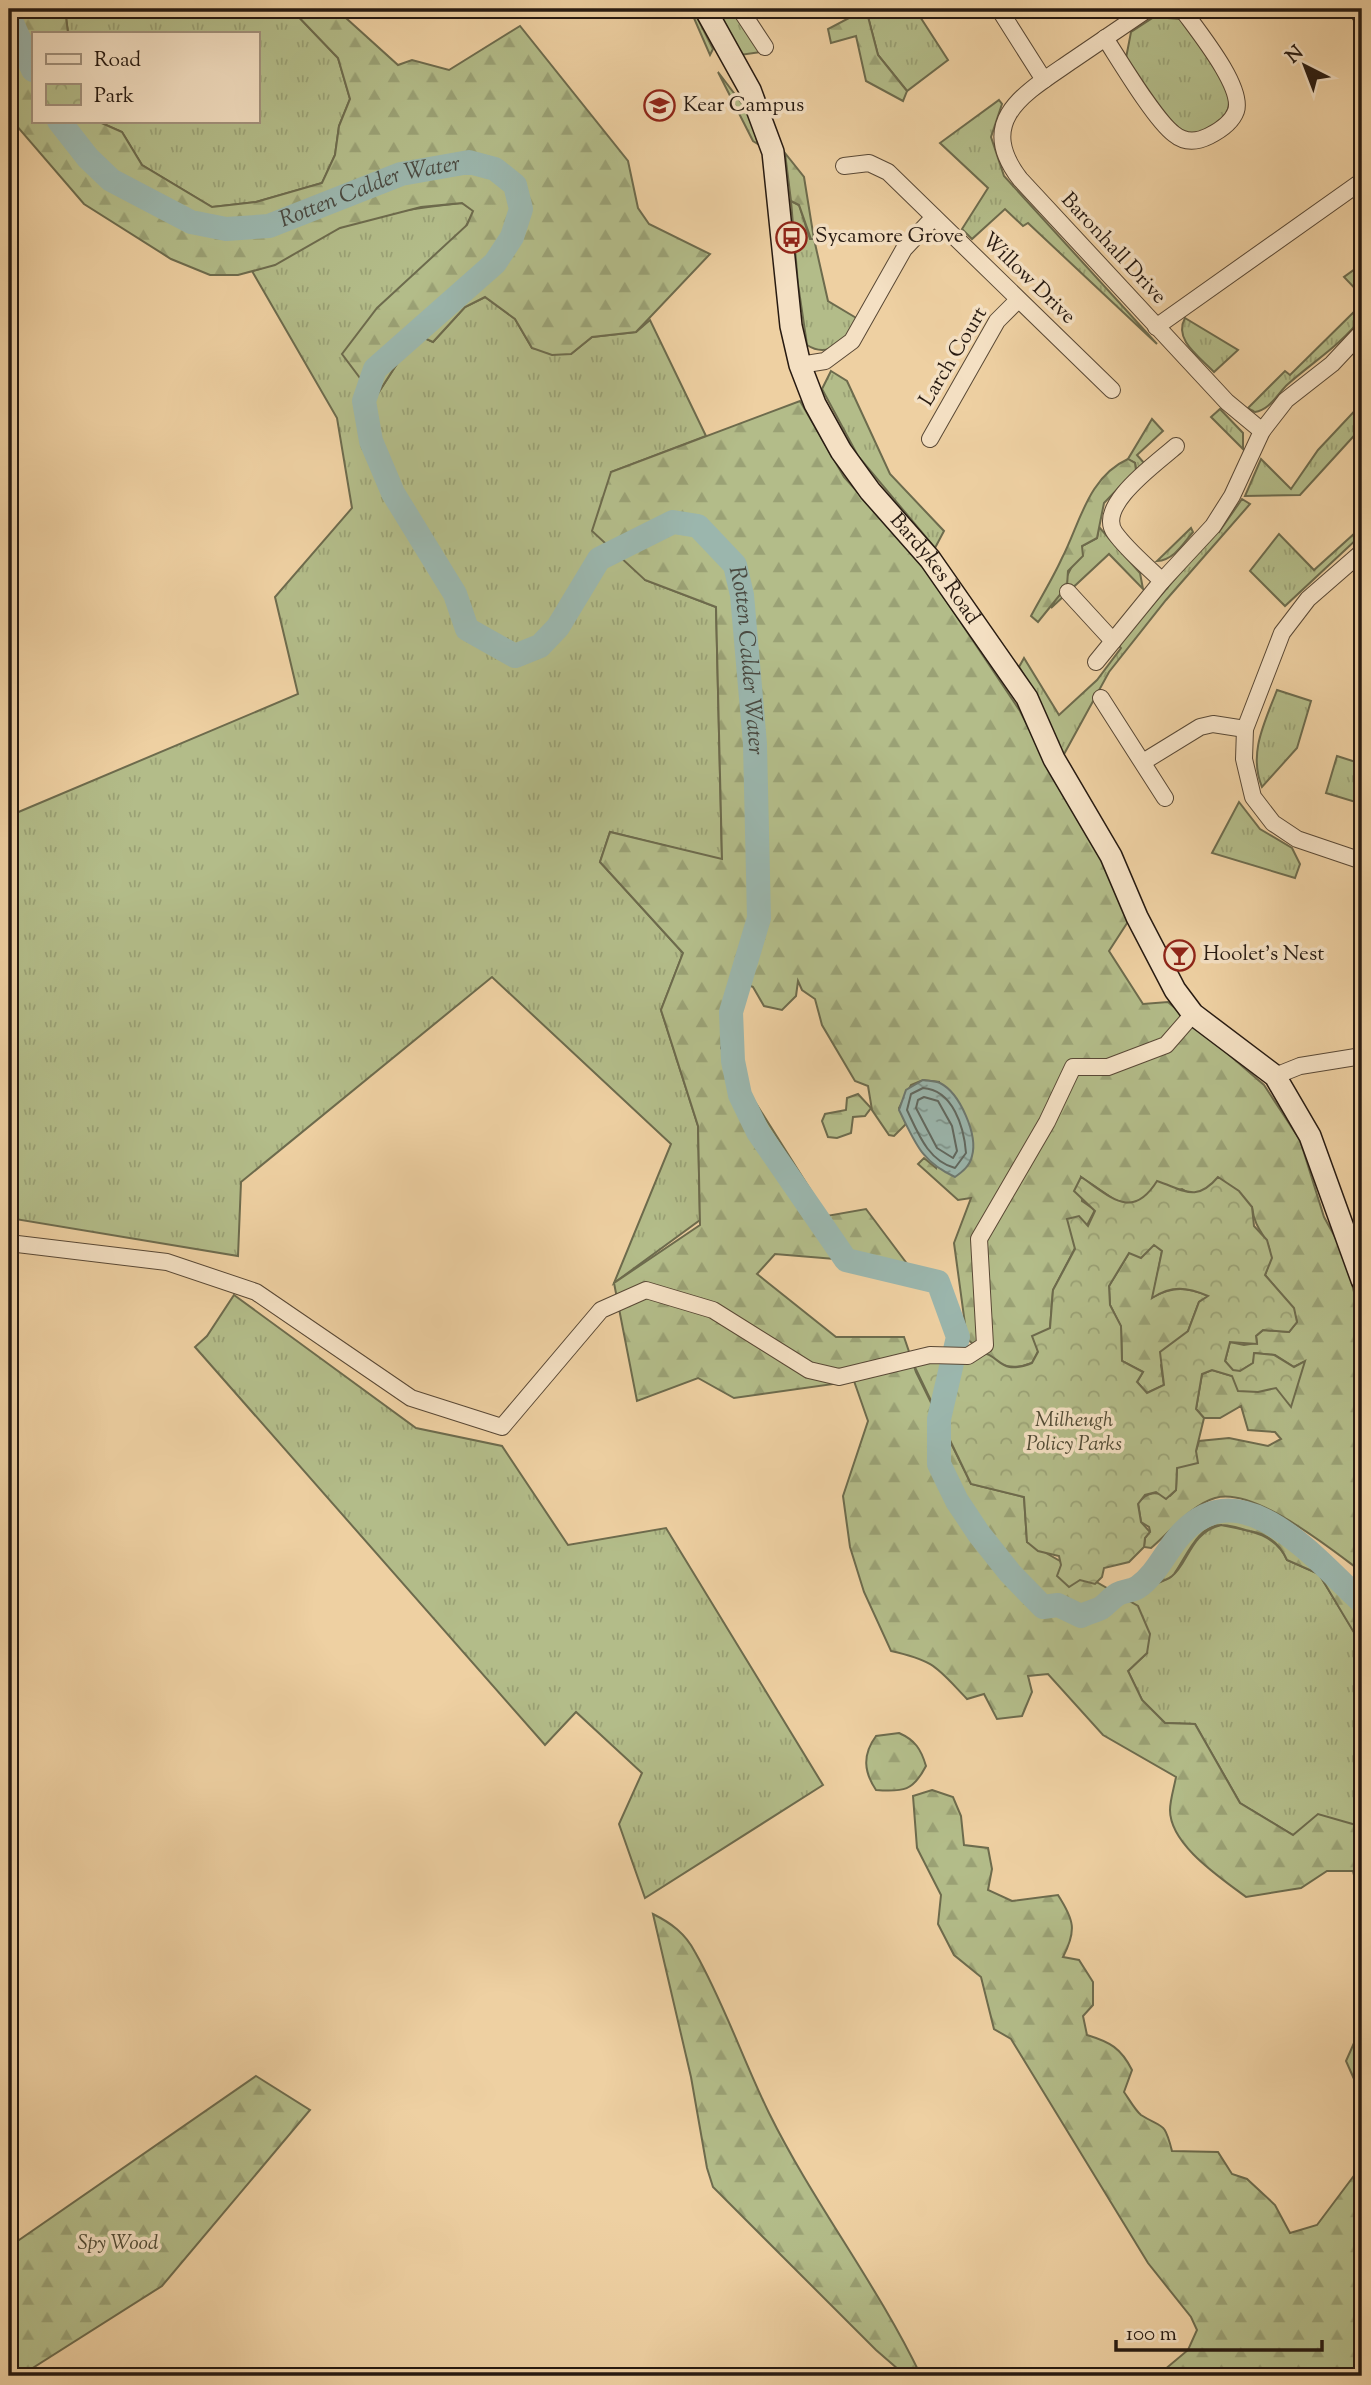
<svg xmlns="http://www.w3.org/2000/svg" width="1371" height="2385" viewBox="0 0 1371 2385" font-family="'Sorts Mill Goudy',serif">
	<defs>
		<pattern id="grass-tufts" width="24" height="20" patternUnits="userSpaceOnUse" patternTransform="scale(1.75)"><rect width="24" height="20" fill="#b3bc89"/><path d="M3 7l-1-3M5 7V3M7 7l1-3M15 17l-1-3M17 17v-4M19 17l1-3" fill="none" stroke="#9aa175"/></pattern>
		<pattern id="forest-firs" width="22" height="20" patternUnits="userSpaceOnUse" patternTransform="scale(1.75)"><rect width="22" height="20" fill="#b3bc89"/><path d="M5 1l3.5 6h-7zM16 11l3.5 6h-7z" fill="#9aa175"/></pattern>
		<pattern id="park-crowns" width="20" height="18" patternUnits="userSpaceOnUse" patternTransform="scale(1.75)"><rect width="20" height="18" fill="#b3bc89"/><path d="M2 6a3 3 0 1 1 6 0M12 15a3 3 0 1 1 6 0" fill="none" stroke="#9aa175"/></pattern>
		<pattern id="water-ripples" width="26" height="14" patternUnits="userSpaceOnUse" patternTransform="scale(1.75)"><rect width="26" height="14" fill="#9bb6ad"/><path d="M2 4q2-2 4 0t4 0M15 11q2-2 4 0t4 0" fill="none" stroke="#7e938b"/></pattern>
	</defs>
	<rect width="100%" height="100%" fill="#eed0a2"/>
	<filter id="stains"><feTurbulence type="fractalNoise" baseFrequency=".00286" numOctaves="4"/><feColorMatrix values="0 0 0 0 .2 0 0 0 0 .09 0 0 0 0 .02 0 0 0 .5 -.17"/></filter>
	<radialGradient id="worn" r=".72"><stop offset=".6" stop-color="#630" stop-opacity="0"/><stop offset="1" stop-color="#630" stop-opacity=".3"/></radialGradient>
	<g fill="url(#grass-tufts)" stroke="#6d6b4d" stroke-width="2">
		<path d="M 65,9 L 291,9 L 338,58 L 350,99 L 339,126 L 335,155 L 322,183 L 256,202 L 212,207 L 142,165 L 122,132 L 97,121 L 257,121 L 257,33 L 68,33 Z"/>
		<path d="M 690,9 L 693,9 L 713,49 L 710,55 Z"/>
		<path d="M 714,9 L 730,9 L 761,52 L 740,55 Z"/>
		<path d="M 866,9 L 915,9 L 948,60 L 907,91 L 878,55 Z"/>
		<path d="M 1154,17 L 1181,19 C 1195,39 1218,63 1226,86 C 1230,98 1232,112 1220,120 C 1213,126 1202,136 1192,134 C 1168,131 1139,78 1126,58 L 1131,32 Z"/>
		<path d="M 718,72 L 749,113 L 758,144 L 753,141 Z"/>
		<path d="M 999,100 L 1002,104 L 991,137 L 1004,176 L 1157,344 L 1028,223 L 1023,226 L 1005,209 L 972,239 L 962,229 L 988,188 L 940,143 Z"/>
		<path d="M 791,201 L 799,205 L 810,239 L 814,239 L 828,301 L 858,319 C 848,338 830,360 807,345 L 798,284 Z"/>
		<path d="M 462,203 L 474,211 L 375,398 L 402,356 L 425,338 L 433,342 L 465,307 L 485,297 L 515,319 L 532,348 L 571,354 L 592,337 L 636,332 L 650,320 L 706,436 L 611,472 L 645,580 L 716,607 L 722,860 L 610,832 L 600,862 L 683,953 L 661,1010 L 698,1126 L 700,1220 L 614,1283 L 671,1144 L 492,977 L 241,1182 L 238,1256 L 9,1218 L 9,816 L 298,694 L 275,597 L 352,508 L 337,418 L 252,271 C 285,263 308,241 339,228 C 375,213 424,207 462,203 Z"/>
		<path d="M 1362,264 L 1362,296 L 1344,277 Z"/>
		<path d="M 1362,304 L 1362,317 C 1341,345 1314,361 1288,384 C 1277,394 1270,410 1255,412 L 1248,408 L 1285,371 L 1290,375 Z"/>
		<path d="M 1185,318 L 1238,350 L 1214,372 C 1200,357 1173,340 1185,318 Z"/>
		<path d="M 831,371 L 847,381 L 890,474 L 944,531 L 935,548 L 858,456 L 822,389 Z"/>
		<path d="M 1362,403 L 1362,427 L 1300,495 L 1245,496 L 1261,459 L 1291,489 L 1318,450 Z"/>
		<path d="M 1220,409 L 1243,433 L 1243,449 L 1211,417 Z"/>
		<path d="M 1152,419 L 1163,431 L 1137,455 L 1145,464 L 1136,470 L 1135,463 L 1128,459 Z"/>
		<path d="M 1242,499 L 1250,504 L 1166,600 L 1109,672 L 1063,756 L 1030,685 L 1019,667 L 1024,658 L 1059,715 L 1097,680 L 1121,648 L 1118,645 L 1217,530 L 1219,532 Z"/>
		<path d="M 1099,527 L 1140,573 L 1143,589 L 1109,554 L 1051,608 L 1082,546 L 1097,538 Z"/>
		<path d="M 1191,528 L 1193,532 C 1183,544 1174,560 1157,561 Z"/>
		<path d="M 1355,533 L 1359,537 L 1285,606 L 1250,571 L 1279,534 L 1314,570 Z"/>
		<path d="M 1277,690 L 1311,701 L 1297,748 L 1262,787 C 1248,753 1265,722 1277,690 Z"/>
		<path d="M 1337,756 L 1362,764 L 1362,804 L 1326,793 Z"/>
		<path d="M 1239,802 L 1260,829 L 1292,848 L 1300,864 L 1295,878 L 1212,853 Z"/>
		<path d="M 234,1295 L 416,1428 L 502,1446 L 568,1545 L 666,1528 L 823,1785 L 645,1898 L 619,1824 L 642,1773 L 576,1712 L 545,1745 L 195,1347 L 207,1336 Z"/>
		<path d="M 1221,1525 C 1247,1530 1275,1533 1287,1560 L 1319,1574 L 1362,1645 L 1362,1830 L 1356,1825 L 1293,1835 L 1240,1803 L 1195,1724 L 1165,1723 L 1142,1700 L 1128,1671 L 1147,1653 L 1126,1600 L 1141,1592 L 1147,1582 L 1155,1584 C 1160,1582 1167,1580 1171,1577 C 1189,1564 1189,1533 1221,1525 Z"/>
	</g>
	<g fill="url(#forest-firs)" stroke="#6d6b4d" stroke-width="2">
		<path d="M 9,9 L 65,9 L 68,33 L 33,33 L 33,121 L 97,121 L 122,132 L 142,165 L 212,207 L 256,202 L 322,183 L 335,155 L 339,126 L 350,99 L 338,58 L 291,9 L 336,9 L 398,65 L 412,60 L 449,70 L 520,26 L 628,161 L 638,208 L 649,224 L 710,254 L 636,332 L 592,337 L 571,354 L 552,355 L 532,348 L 515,319 L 485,297 L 465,307 L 433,342 L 424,338 L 402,356 L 375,398 L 342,354 L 377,308 L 467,225 L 473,211 L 462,203 L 421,207 L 340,228 L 275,265 L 238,275 L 210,275 L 171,259 L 84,204 L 9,117 Z"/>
		<path d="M 866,9 L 878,55 L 907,91 L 903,101 L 866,81 L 856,36 L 831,43 L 828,29 Z"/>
		<path d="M 785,153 L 804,177 L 814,239 L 811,239 L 799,205 L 791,201 Z"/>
		<path d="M 800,401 L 844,477 L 921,563 L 1020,711 L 1053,776 L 1089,833 L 1131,917 L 1109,951 L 1143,1004 L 1168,1002 L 1264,1085 L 1300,1140 L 1324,1217 L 1345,1255 L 1354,1292 L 1362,1300 L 1362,1572 C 1332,1550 1254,1486 1215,1498 C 1191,1505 1170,1532 1151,1548 L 1144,1547 L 1145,1538 L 1150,1531 L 1149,1527 L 1141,1522 L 1138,1503 C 1148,1491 1155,1492 1170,1496 L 1176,1490 L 1177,1468 L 1196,1451 L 1199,1441 L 1229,1438 L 1268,1446 L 1281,1439 L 1275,1432 L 1248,1430 L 1241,1406 L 1220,1418 L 1204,1418 L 1196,1409 L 1202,1374 L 1212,1370 L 1232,1376 L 1256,1391 L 1304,1362 L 1294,1367 L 1275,1355 L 1255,1353 L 1253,1363 L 1240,1371 L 1233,1371 L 1225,1361 L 1230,1342 L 1244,1345 L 1257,1343 L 1256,1336 L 1263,1330 L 1289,1332 L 1297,1322 L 1293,1308 L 1265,1275 C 1280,1237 1256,1241 1252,1207 L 1208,1190 L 1192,1195 L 1182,1189 L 1127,1204 L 1115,1200 L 1081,1177 L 1082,1201 L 1095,1210 L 1053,1290 L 1050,1328 L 1032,1363 C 1002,1375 990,1357 967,1339 L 954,1243 L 971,1198 L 958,1200 L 918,1164 L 924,1158 L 936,1168 L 939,1082 L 923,1080 L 911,1085 L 899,1108 L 906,1124 L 894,1136 L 889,1135 L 872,1110 L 868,1086 L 855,1081 L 822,1025 L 815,999 L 802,990 L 798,981 L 796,996 L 782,1010 L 764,1006 L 753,987 L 741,981 L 721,1048 L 827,1216 L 866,1209 L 908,1265 L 775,1254 L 757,1274 L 836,1337 L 904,1337 L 916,1372 L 971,1484 L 1024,1497 L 1027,1542 L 1138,1606 L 1150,1634 L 1147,1653 L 1128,1671 L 1142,1700 L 1165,1723 L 1195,1724 L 1240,1803 L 1293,1835 L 1318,1814 L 1356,1825 L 1362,1830 L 1362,1893 L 1358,1891 L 1353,1871 L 1327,1871 L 1301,1888 L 1246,1897 C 1221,1878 1170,1845 1170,1810 C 1170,1800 1174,1788 1176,1777 L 1103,1735 L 1048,1674 L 1028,1676 L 1032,1692 L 1022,1716 L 997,1719 L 984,1694 L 967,1699 C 937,1668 936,1661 891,1651 L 864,1592 L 850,1547 L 843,1496 L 868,1421 L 854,1381 L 734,1398 L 698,1378 L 637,1401 L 614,1283 L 700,1225 L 698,1126 L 661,1010 L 683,953 L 600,862 L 610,832 L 722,859 L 716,607 L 645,580 L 592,531 L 611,472 Z"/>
		<path d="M 1128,459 L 1135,463 L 1136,470 L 1104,503 L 1097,538 L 1082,546 L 1083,556 L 1068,571 L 1067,586 L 1038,622 L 1031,616 C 1041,597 1053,578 1062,558 C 1080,523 1088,477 1128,459 Z"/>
		<path d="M 858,1094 L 871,1108 L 865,1116 L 853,1117 L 851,1133 L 837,1138 L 828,1137 L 822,1121 L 825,1114 L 846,1110 L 847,1098 Z"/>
		<path d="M 1154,1244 L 1162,1251 L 1153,1297 C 1173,1286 1187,1287 1209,1296 L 1199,1302 L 1188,1331 L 1161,1365 L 1164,1385 L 1147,1393 L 1137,1382 L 1143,1372 L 1122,1361 L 1121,1327 L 1110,1305 L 1109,1286 L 1129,1253 L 1145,1251 Z"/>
		<path d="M 1219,1510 L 1247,1512 L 1281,1528 L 1362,1602 L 1362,1646 L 1319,1574 L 1287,1560 C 1280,1544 1267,1534 1250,1531 C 1241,1529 1231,1525 1222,1525 C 1198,1524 1186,1558 1174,1574 C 1170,1579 1161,1581 1155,1584 L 1144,1581 C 1171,1552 1180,1522 1219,1510 Z"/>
		<path d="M 899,1733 C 915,1740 921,1749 926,1766 C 913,1791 904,1792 876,1790 C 864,1772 862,1755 876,1736 Z"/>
		<path d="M 932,1790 L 953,1797 L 961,1816 L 964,1845 L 988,1848 L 992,1869 L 988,1890 L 1012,1901 L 1058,1895 C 1074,1920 1077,1930 1063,1957 L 1079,1960 L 1093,1982 L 1093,2005 L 1083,2016 L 1087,2035 C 1110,2042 1121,2048 1132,2070 L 1124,2092 C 1129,2099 1135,2110 1141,2115 C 1163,2129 1164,2120 1172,2151 L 1218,2152 L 1232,2174 L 1247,2179 L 1275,2205 L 1290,2233 L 1317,2225 L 1362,2165 L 1362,2376 L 1157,2376 L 1188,2350 L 1197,2330 L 1191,2317 L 1148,2263 L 1011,2039 L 994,2029 L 981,1977 L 954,1955 L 938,1924 L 941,1895 L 917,1848 L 913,1796 Z"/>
		<path d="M 653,1914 C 671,1923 685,1933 695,1952 C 724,2003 743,2060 769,2113 C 814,2204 877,2284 921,2376 L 906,2376 L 876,2350 L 713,2187 L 707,2168 L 691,2077 Z"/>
		<path d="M 1362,2031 L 1362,2097 L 1346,2061 L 1358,2034 Z"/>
		<path d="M 256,2076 L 310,2110 L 162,2286 L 20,2376 L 9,2376 L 9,2247 Z"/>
	</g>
	<path fill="url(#park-crowns)" stroke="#6d6b4d" stroke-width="2" fill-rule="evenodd" d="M 1081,1177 C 1111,1197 1132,1221 1157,1181 C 1184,1190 1196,1203 1218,1177 L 1239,1191 L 1252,1207 L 1254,1226 L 1267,1240 L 1272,1258 L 1265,1275 L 1294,1308 L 1297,1322 L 1289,1332 L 1263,1330 L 1256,1336 L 1257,1344 L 1230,1342 L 1225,1361 L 1233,1370 L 1240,1371 L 1253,1363 L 1254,1353 L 1274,1355 L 1294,1367 L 1305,1361 L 1291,1407 L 1276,1388 L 1258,1392 L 1238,1391 L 1232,1376 L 1212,1370 L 1202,1374 L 1196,1409 L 1204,1418 L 1196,1451 L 1198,1463 L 1177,1468 L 1176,1490 L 1166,1499 L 1156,1492 L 1145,1495 L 1138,1504 L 1141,1522 L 1150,1532 L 1145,1538 L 1144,1547 L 1129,1562 L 1104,1568 L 1102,1577 L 1095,1584 L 1080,1580 L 1069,1587 L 1057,1576 L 1061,1565 L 1059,1556 L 1038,1551 L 1027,1542 L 1024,1497 L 971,1484 L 911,1359 C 932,1357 956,1351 977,1352 C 1002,1353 997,1377 1032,1363 L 1038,1352 L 1032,1336 L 1050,1328 L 1053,1290 L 1075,1249 L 1067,1219 L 1079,1216 L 1088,1226 L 1095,1211 L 1074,1191 ZM 1154,1245 L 1162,1251 L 1152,1298 C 1172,1285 1187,1287 1208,1296 L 1199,1302 L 1188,1331 L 1160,1352 L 1164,1385 L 1147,1393 L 1137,1382 L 1143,1372 L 1122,1361 L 1121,1326 L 1110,1305 L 1109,1286 L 1129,1253 L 1141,1258 Z"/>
	<path fill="url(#water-ripples)" stroke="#6d786f" stroke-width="2" d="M 923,1080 C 928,1081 935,1081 940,1083 C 960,1093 978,1135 972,1156 C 970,1166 962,1172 955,1177 C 921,1162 915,1142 899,1110 L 906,1090 Z"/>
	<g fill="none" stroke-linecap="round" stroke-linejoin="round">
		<g stroke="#61685f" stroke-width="2">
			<path d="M 923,1088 C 953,1090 964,1127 966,1153 L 955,1168 C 928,1161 918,1133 907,1110 L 911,1094 Z"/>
			<path d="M 924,1097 L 938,1101 L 952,1126 L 957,1151 L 953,1158 L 937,1148 L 916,1108 L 918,1100 Z"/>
		</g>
		<g stroke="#9bb6ad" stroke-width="24">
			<path d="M 9,16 L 33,70"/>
			<path id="s1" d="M 59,121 L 88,158 L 111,180 L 191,222 L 226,229 L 269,226 L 401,174 L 469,162 L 495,169 L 515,185 L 521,209 L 512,237 L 495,263 L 375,369 L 364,401 L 371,441 L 393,493 L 455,594 L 467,629 L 515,656 L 540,646 L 558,627 L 599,559 L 673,522 L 698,526 L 735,565 L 742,595 L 755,744 L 759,918 L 731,1012 L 733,1061 L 740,1095 L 758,1132 L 846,1260 L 938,1282 L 958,1337 L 939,1419 L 939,1464 L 957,1501 L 979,1534 L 1010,1573 L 1043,1607 L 1058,1605 L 1081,1616 C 1087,1613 1095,1611 1101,1608 C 1107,1604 1111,1598 1118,1594 C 1124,1591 1132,1591 1138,1587 C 1157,1574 1166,1550 1182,1533 C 1243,1468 1317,1561 1362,1602"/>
		</g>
		<defs>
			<g id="street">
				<path d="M 740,9 L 765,47"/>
				<path d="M 999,9 L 1044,80"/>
				<path d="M 1148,9 C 1123,26 1098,43 1073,60 C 1027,92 974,119 1020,179 L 1227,402 L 1262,431"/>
				<path d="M 1356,9 L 1362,18"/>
				<path d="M 1105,38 C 1120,61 1155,120 1174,134 C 1185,143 1197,142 1209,136 C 1219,131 1232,122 1236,111 C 1244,87 1197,30 1182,9"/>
				<path d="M 844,166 L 869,163 L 888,172 L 1112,390"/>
				<path d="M 1156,327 L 1362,181"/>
				<path d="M 800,365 L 825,361 L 852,341 L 904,249 L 934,217"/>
				<path d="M 930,439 L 997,321 L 1018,300"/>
				<path d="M 1362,552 L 1308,599 L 1282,633 L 1245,729 L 1244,759 L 1253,797 L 1273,823 L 1297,839 L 1362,861"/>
				<path d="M 1162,581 C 1147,566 1128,551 1115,533 C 1095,506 1157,463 1176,446"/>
				<path d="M 1068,592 L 1113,641"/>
				<path d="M 1096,662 L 1162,581 L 1213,526 L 1232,496 L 1262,431 L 1286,400 L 1332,364 L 1362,332"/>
				<path d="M 1101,698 L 1165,798"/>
				<path d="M 1143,762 L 1200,727 L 1213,724 L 1245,729"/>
				<path d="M 1275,1076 L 1300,1066 L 1362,1056"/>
				<path d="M 9,1243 L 167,1262 L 256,1292 L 411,1398 L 502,1427 L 601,1310 L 646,1290 L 713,1310 L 809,1370 L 839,1377 L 930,1355 L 968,1356 L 985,1345 L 979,1239 L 1047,1122 L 1073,1067 L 1108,1067 L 1166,1045 L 1193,1014"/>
			</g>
			<g id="secondary">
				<path id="s2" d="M 705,9 L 750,90 L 773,152 L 791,326 L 800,365 L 815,404 L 841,451 L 870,491 L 930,559 L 1027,698 L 1054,759 L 1111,856 L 1137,917 L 1175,990 L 1193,1014 L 1275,1076 L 1310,1136 L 1362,1280"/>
			</g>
		</defs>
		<use href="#street" stroke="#594835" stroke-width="18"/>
		<use href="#secondary" stroke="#271a11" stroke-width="24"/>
		<use href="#street" stroke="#f4e0c3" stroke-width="16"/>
		<use href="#secondary" stroke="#f4e0c3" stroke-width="21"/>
	</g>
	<defs>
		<symbol id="school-ring" viewBox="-11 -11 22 22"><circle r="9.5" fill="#f4e0c3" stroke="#8f2418" stroke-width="1.5"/><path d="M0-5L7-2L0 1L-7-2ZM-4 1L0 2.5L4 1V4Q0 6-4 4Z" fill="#8f2418"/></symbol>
		<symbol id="bus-ring" viewBox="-11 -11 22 22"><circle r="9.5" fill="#f4e0c3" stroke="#8f2418" stroke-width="1.5"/><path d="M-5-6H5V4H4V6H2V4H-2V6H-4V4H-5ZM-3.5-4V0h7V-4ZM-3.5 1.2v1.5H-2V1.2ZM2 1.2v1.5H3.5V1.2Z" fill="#8f2418"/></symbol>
		<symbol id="bar-ring" viewBox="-11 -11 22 22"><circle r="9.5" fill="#f4e0c3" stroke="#8f2418" stroke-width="1.5"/><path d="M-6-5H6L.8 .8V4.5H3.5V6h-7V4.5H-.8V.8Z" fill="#8f2418"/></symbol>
	</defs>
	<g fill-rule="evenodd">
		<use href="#school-ring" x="642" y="88" width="35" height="35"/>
		<use href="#bus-ring" x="774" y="220" width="35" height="35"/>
		<use href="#bar-ring" x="1162" y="938" width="35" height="35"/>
	</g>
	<g text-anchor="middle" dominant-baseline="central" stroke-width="7" stroke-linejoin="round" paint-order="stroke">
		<g font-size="21" fill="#271a11" stroke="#f4e0c3" text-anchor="start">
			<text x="683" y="106">Kear Campus</text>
			<text x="815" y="237">Sycamore Grove</text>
			<text x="1203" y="955">Hoolet's Nest</text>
		</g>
		<g font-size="21" fill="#271a11" stroke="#f4e0c3">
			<text transform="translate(1113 249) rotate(47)">Baronhall Drive</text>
			<text transform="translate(1028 279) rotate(44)">Willow Drive</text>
			<text transform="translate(954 357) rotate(-59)">Larch Court</text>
			<text stroke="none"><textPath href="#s2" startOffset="620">Bardykes Road</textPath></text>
		</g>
		<g font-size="21" font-style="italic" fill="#514b35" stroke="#f4e0c3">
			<text x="1074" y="1421">Milheugh<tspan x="1074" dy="24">Policy Parks</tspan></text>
			<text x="118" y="2244">Spy Wood</text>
		</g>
		<g font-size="23" font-style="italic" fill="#4a4940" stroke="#f4e0c3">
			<text stroke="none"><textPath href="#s1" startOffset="355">Rotten Calder Water</textPath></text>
			<text stroke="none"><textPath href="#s1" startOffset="1489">Rotten Calder Water</textPath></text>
		</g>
	</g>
	<rect width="1371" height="2385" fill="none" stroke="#eed0a2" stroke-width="35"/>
	<rect x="10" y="10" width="1350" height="2364" fill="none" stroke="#271a11" stroke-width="3.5"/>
	<rect x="18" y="18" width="1336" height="2350" fill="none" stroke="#271a11" stroke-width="2"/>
	<rect x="32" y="32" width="228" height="91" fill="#f4e0c3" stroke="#a2917c" stroke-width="2"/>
	<rect x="46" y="54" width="35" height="10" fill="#f4e0c3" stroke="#a2917c" stroke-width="2"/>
	<text x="94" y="66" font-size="21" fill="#271a11">Road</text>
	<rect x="46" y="84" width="35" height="21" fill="url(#park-crowns)" stroke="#a2917c" stroke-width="2"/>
	<text x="94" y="102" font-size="21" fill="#271a11">Park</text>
	<g transform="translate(1305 66) rotate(318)" stroke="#f4e0c3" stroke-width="5" paint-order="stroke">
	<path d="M0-5L12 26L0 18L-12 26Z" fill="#271a11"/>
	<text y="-10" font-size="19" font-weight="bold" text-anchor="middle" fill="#271a11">N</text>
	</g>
	<path d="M1116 2340v10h206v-10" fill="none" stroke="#271a11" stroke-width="3.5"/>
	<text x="1126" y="2340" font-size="21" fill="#271a11" stroke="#f4e0c3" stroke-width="5" paint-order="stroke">100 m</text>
	<rect width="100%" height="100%" filter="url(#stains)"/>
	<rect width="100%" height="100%" fill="url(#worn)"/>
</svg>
